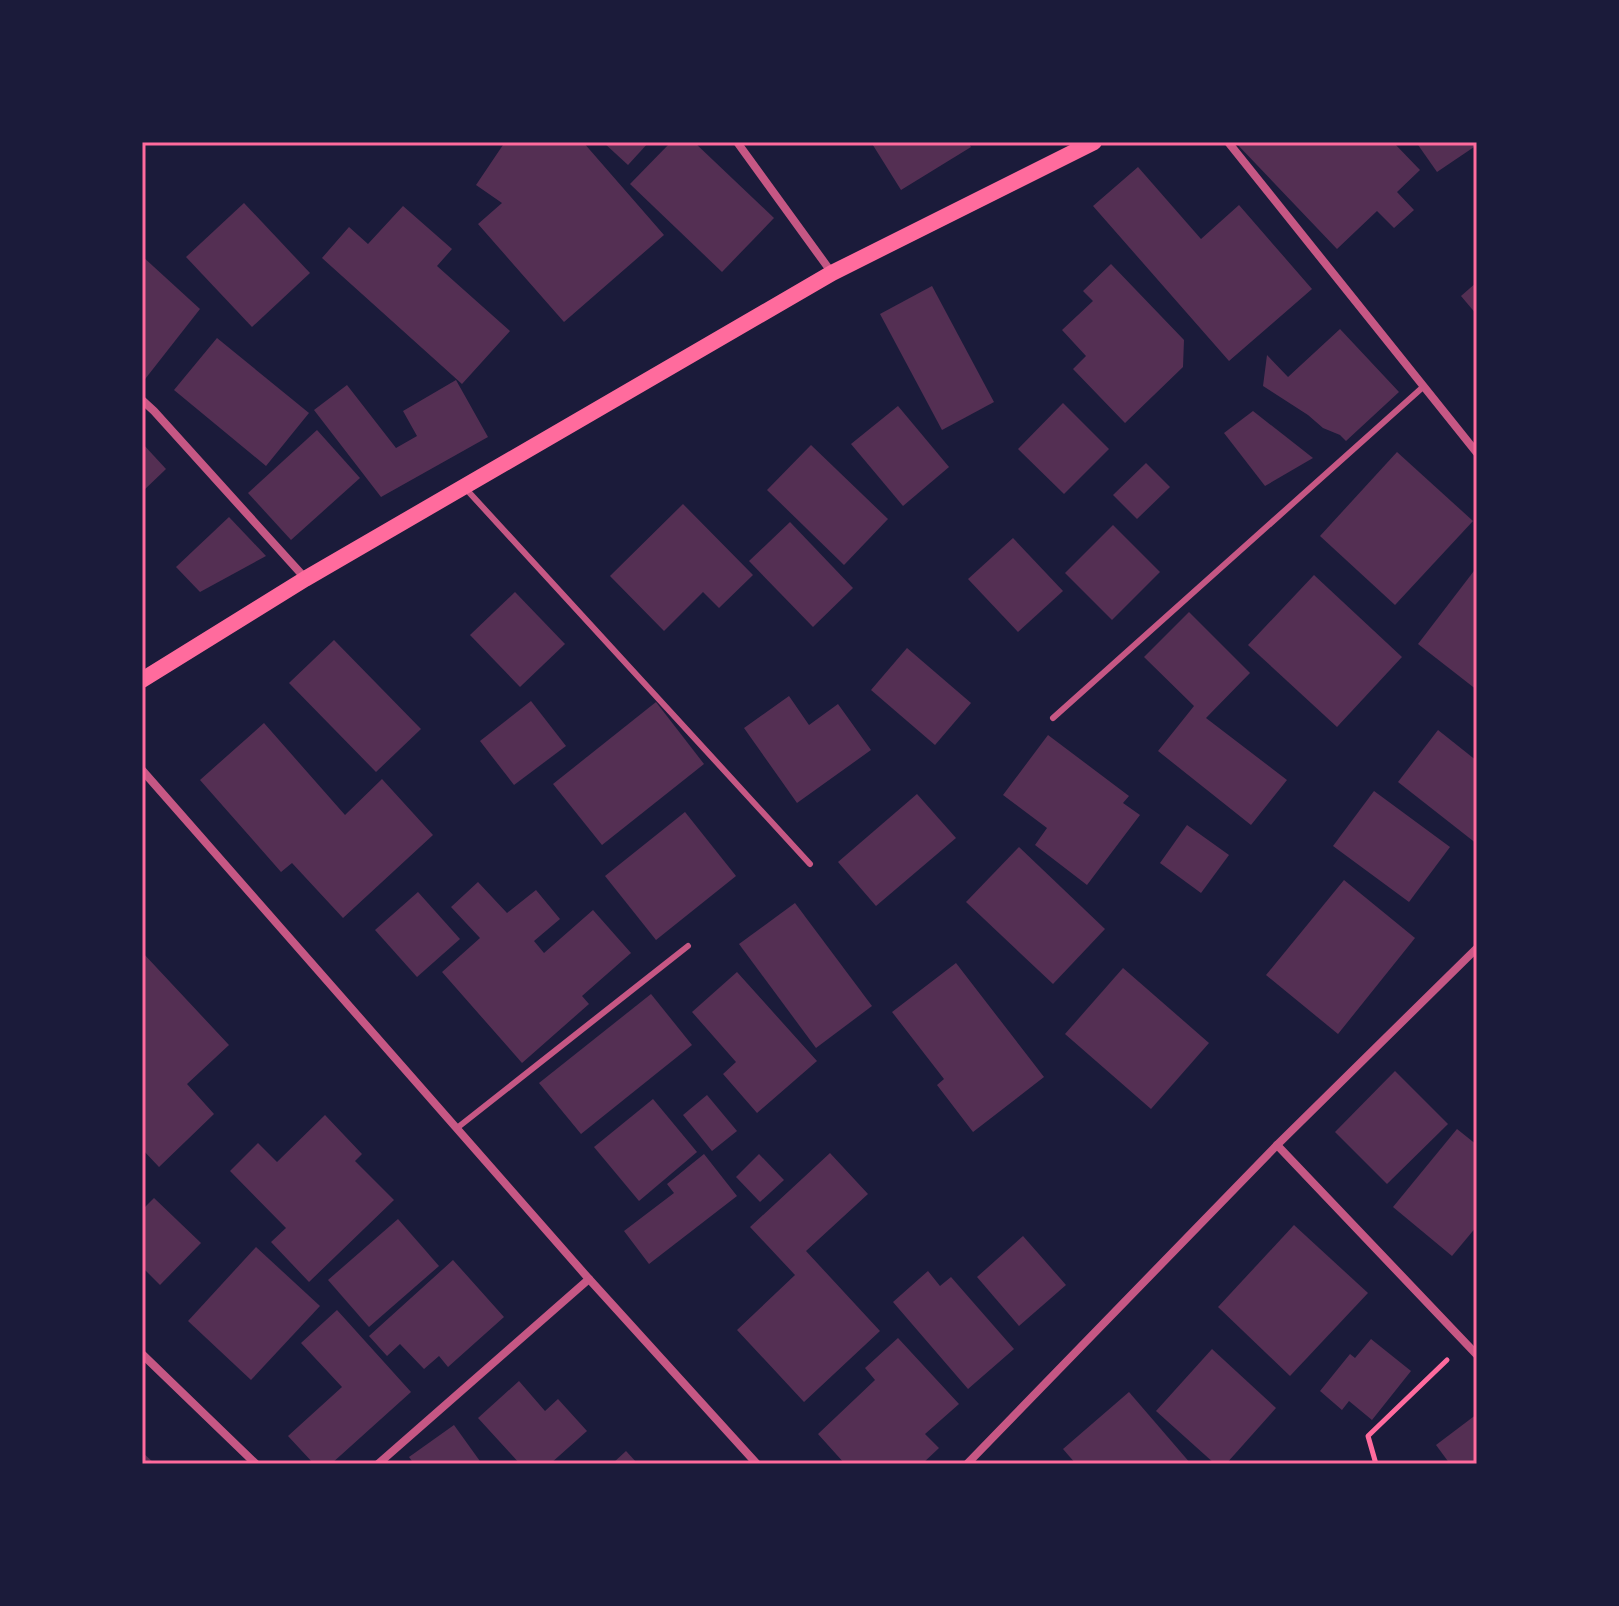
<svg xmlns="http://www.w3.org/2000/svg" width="1619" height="1606" viewBox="0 0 1619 1606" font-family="Barlow,sans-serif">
	<rect width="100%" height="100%" fill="#1b1b3a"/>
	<g fill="#542f53">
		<path d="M 505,142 L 583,142 L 664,235 L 564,322 L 478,224 L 502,203 L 476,185 Z"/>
		<path d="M 603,142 L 649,142 L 628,165 Z"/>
		<path d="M 671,142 L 694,142 L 774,218 L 722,272 L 630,184 Z"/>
		<path d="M 871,142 L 968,142 L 971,147 L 901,190 Z"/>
		<path d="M 1235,142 L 1324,142 L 1327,145 L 1330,142 L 1393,142 L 1420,170 L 1397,192 L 1414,210 L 1394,228 L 1377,211 L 1337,249 Z"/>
		<path d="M 1416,142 L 1477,142 L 1477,145 L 1437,172 Z"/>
		<path d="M 1138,167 L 1201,239 L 1239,205 L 1312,289 L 1229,361 L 1093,206 Z"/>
		<path d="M 244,203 L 310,273 L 252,327 L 186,257 Z"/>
		<path d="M 403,206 L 452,249 L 437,266 L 510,331 L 462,384 L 322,258 L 349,227 L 368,244 Z"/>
		<path d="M 142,256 L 200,309 L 142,383 Z"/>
		<path d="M 1111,264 L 1184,340 L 1183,367 L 1125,423 L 1073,369 L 1086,356 L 1062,330 L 1093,301 L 1083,291 Z"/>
		<path d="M 1477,282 L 1477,315 L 1461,296 Z"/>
		<path d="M 932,286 L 994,402 L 942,430 L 880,314 Z"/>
		<path d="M 1340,329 L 1399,392 L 1346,441 L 1340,435 L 1323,428 L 1308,415 L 1263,386 L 1267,355 L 1288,377 Z"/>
		<path d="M 217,338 L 309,413 L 266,466 L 174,390 Z"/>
		<path d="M 456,380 L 488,437 L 381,497 L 314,410 L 347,385 L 396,448 L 417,436 L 403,411 Z"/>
		<path d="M 1063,403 L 1109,449 L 1064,494 L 1018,449 Z"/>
		<path d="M 898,406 L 949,467 L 903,506 L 851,444 Z"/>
		<path d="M 1253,411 L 1313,458 L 1265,486 L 1224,433 Z"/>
		<path d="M 317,430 L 360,478 L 291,540 L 248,493 Z"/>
		<path d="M 142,443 L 166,469 L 142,492 Z"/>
		<path d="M 811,445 L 888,519 L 844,565 L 767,490 Z"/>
		<path d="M 1397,452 L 1473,521 L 1395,605 L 1320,536 Z"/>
		<path d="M 1146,463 L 1170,487 L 1137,519 L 1113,495 Z"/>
		<path d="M 683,504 L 753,575 L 719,608 L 703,592 L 664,631 L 610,576 Z"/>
		<path d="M 229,517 L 266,556 L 200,592 L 176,567 Z"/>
		<path d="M 790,522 L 853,588 L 813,627 L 749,561 Z"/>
		<path d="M 1113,525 L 1160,572 L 1112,620 L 1065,573 Z"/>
		<path d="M 1013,538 L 1063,591 L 1018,632 L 968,579 Z"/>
		<path d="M 1477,567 L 1477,690 L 1418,644 Z"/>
		<path d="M 1314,575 L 1402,657 L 1337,727 L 1248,645 Z"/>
		<path d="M 515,592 L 565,644 L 520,687 L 470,635 Z"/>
		<path d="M 1189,612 L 1250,673 L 1206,718 L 1287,780 L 1251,825 L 1158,751 L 1194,706 L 1144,657 Z"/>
		<path d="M 334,640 L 421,729 L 376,772 L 289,683 Z"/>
		<path d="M 907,648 L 971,703 L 935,745 L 871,690 Z"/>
		<path d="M 789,696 L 809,725 L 838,704 L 871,750 L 797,803 L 744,728 Z"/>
		<path d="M 531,701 L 566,746 L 514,785 L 480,741 Z"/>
		<path d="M 656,702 L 704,764 L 602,845 L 553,784 Z"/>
		<path d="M 264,723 L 345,815 L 382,779 L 433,835 L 343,918 L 292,863 L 281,872 L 200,780 Z"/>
		<path d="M 1438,730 L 1477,761 L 1477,844 L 1398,782 Z"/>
		<path d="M 1048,735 L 1129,796 L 1123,803 L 1140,815 L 1087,885 L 1035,845 L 1047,828 L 1003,795 Z"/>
		<path d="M 1374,791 L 1450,847 L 1409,902 L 1333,846 Z"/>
		<path d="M 917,794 L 956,838 L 876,906 L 838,862 Z"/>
		<path d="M 685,812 L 736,876 L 656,940 L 605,876 Z"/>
		<path d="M 1187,825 L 1229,855 L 1201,893 L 1160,863 Z"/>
		<path d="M 1019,847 L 1105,929 L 1053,984 L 966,902 Z"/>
		<path d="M 1344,880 L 1415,938 L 1338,1034 L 1266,975 Z"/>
		<path d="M 478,882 L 507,913 L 536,890 L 560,919 L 534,941 L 544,953 L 593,910 L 631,953 L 582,996 L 589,1004 L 522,1063 L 442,972 L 480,938 L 451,907 Z"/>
		<path d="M 418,892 L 460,939 L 417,977 L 375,930 Z"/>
		<path d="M 795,903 L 872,1006 L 816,1048 L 739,944 Z"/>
		<path d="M 142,952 L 229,1045 L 187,1084 L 214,1114 L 159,1167 L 142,1149 Z"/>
		<path d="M 956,963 L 1044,1077 L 973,1132 L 937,1085 L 944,1079 L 892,1012 Z"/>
		<path d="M 1123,968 L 1209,1043 L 1151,1109 L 1065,1034 Z"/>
		<path d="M 737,972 L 817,1061 L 757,1113 L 723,1074 L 736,1062 L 692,1012 Z"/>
		<path d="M 651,994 L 692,1045 L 581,1134 L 539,1083 Z"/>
		<path d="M 1395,1071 L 1448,1124 L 1387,1184 L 1335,1132 Z"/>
		<path d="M 707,1095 L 737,1131 L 712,1151 L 683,1115 Z"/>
		<path d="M 653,1099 L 697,1152 L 639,1201 L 594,1147 Z"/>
		<path d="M 325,1115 L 362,1154 L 355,1161 L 394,1200 L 309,1282 L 271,1242 L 286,1228 L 230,1171 L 258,1143 L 277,1162 Z"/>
		<path d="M 1457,1129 L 1477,1145 L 1477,1226 L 1452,1256 L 1393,1207 Z"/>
		<path d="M 830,1153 L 868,1194 L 806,1251 L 880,1331 L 804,1402 L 737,1330 L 795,1275 L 750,1227 Z"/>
		<path d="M 704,1154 L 737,1196 L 649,1264 L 624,1231 L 674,1193 L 667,1184 Z"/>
		<path d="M 759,1154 L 784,1180 L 760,1202 L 736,1177 Z"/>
		<path d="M 154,1198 L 201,1243 L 160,1285 L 142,1267 L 142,1210 Z"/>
		<path d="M 398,1219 L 439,1266 L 369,1327 L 328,1280 Z"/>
		<path d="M 1294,1225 L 1368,1293 L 1290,1376 L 1218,1307 Z"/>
		<path d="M 1023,1236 L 1066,1285 L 1019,1326 L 977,1277 Z"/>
		<path d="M 256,1247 L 320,1306 L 251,1380 L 188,1321 Z"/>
		<path d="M 453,1260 L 504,1317 L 448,1367 L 439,1356 L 424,1369 L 400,1344 L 387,1356 L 369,1336 Z"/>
		<path d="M 928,1271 L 940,1286 L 951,1277 L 1014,1349 L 968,1389 L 893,1302 Z"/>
		<path d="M 337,1310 L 411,1392 L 331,1464 L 314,1464 L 288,1436 L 342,1387 L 301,1343 Z"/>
		<path d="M 898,1338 L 959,1404 L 925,1434 L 939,1448 L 922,1464 L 845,1464 L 818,1434 L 875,1380 L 865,1368 Z"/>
		<path d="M 1371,1339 L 1411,1371 L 1372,1420 L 1349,1401 L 1342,1410 L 1320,1391 L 1350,1354 L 1355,1358 Z"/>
		<path d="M 1212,1349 L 1276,1408 L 1226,1464 L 1215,1464 L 1156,1411 Z"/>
		<path d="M 519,1381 L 545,1411 L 558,1399 L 587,1431 L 550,1464 L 520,1464 L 478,1418 Z"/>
		<path d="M 1129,1392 L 1191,1464 L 1076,1464 L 1063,1449 Z"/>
		<path d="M 1477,1414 L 1477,1464 L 1450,1464 L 1436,1445 Z"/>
		<path d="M 454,1425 L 482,1464 L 414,1464 L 409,1457 Z"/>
		<path d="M 626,1451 L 638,1464 L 612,1464 Z"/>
		<path d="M 142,1452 L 155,1464 L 142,1464 Z"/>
	</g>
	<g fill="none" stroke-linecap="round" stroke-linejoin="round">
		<path stroke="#ff6b9d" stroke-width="5" d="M 1376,1464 L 1368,1436 L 1447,1360"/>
		<g stroke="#c65784" stroke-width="6">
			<path d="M 466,489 L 810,864"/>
			<path d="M 1053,718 L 1423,387"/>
			<path d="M 457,1128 L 688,946"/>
		</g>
		<g stroke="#c65784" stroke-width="8">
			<path d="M 737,142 L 832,273"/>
			<path d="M 1228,142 L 1477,453"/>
			<path d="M 142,400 L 154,411 L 305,578"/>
			<path d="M 142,770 L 589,1279 L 757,1464"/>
			<path d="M 1277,1145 L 1477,1355"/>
			<path d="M 142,1354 L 256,1464"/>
			<path d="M 378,1464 L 589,1279"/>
			<path d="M 967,1464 L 1277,1145 L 1477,948"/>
		</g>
		<path stroke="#ff6b9d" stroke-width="16" d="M 142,680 L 305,579 L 832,273 L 1094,142"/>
	</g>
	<rect width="1619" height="1606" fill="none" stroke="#1b1b3a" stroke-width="288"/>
	<rect x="144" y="144" width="1331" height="1318" fill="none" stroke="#ff6b9d" stroke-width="3"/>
</svg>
